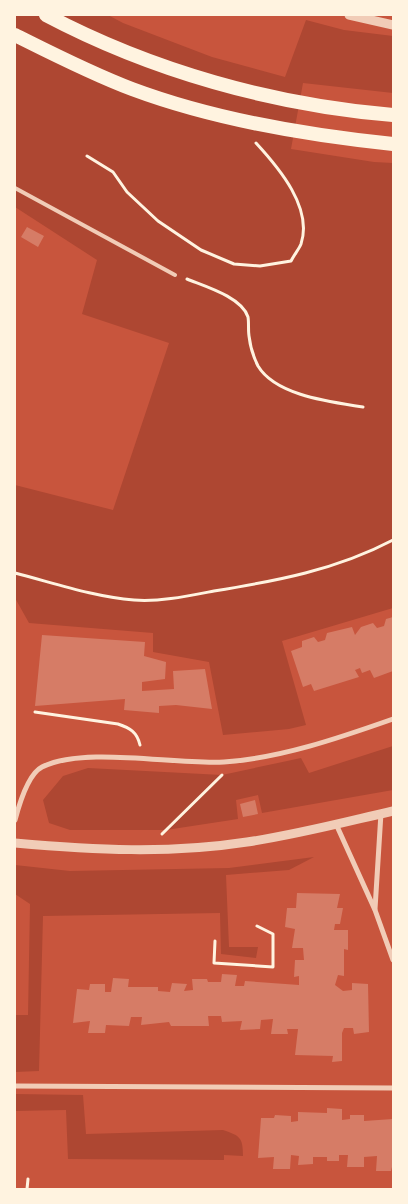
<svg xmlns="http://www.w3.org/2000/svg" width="408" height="1204" viewBox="0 0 408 1204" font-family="Cabin,sans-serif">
	<rect width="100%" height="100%" fill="#c8553d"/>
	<g fill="#ae4732">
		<path d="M 15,15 L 108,15 L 123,23 L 212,57 L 285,77 L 306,20 L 344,30 L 393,36 L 393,93 L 303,83 L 291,149 L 374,162 L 393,163 L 393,608 L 282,641 L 306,725 L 289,729 L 223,735 L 209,662 L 153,652 L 153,633 L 29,623 L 15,598 L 15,485 L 113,510 L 169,343 L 82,314 L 97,260 L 15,207 Z"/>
		<path d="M 393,746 L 393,790 L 262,813 L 258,795 L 236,800 L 238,819 L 166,830 L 70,830 L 49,823 L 43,800 L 63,776 L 88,768 L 222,775 L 301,758 L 309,773 Z"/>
		<path d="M 314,857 L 289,870 L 226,875 L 229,947 L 258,947 L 256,958 L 221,954 L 220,913 L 43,916 L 39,1071 L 15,1072 L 15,1015 L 28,1015 L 30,904 L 15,894 L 15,865 L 70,871 L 229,868 Z"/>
		<path d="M 15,1094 L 83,1095 L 86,1134 L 223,1130 C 240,1136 243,1137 243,1156 L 224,1155 L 224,1160 L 68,1159 L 66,1110 L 15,1111 Z"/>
	</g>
	<g fill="#d67c66">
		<path d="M 27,227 L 44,236 L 38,247 L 21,237 Z"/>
		<path d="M 393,617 L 393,671 L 374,678 L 370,670 L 362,673 L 360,668 L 355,670 L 359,677 L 314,691 L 311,684 L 303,687 L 291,651 L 302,647 L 302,641 L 314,637 L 318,642 L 325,640 L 327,633 L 352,627 L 355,635 L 361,627 L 373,623 L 377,628 L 384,626 L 386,619 Z"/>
		<path d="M 42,635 L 145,642 L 144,656 L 166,662 L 165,679 L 142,682 L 142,691 L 174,689 L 173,671 L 205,669 L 212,709 L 176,705 L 159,706 L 159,713 L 124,710 L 125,699 L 35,706 Z"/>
		<path d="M 255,800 L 258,814 L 243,817 L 240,804 Z"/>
		<path d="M 297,893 L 340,894 L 337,908 L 343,908 L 340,924 L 335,924 L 334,930 L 348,930 L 348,950 L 344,949 L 344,976 L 338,975 L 335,985 L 343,991 L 352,990 L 352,983 L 368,984 L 369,1032 L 354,1034 L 353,1028 L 344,1028 L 342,1033 L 342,1061 L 332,1062 L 333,1056 L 295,1055 L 298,1029 L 287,1029 L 288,1034 L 271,1034 L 273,1019 L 261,1020 L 260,1029 L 240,1030 L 242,1021 L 222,1022 L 221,1016 L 208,1016 L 209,1026 L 171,1026 L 169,1022 L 141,1025 L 142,1017 L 131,1017 L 129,1026 L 106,1025 L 105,1033 L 88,1033 L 90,1021 L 73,1023 L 77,989 L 89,990 L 90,984 L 105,984 L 105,992 L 111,992 L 113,978 L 129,979 L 128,987 L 158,987 L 158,991 L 170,992 L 172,983 L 187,984 L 184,991 L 193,990 L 192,979 L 207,979 L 208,982 L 221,982 L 222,974 L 237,975 L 235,986 L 244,986 L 245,981 L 299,985 L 299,976 L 294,977 L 295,960 L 304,960 L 303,948 L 292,948 L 295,929 L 285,927 L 287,908 L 296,908 Z"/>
		<path d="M 327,1108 L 342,1109 L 342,1120 L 350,1119 L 350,1115 L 364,1115 L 364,1121 L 393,1119 L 393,1163 L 391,1171 L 376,1171 L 377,1156 L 364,1157 L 364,1167 L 347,1167 L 348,1155 L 339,1155 L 339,1161 L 327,1161 L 327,1157 L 313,1157 L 313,1164 L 298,1165 L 299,1156 L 291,1155 L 290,1169 L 273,1169 L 274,1157 L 258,1158 L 261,1118 L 274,1118 L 275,1115 L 291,1116 L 291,1122 L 298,1121 L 298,1112 L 327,1113 Z"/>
	</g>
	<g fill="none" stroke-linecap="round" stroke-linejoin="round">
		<g stroke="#fff3e0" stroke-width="3">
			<path d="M 87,156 L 113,172 L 127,192 L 158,221 L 201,250 L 234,264 L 260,266 L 291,261 C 294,255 299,249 301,244 C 313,208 279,168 256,143"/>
			<path d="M 187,279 C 204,286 242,297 248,317 C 249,323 248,330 249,336 C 250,345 254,358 258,366 C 276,396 332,402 363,407"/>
			<path d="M 15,573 C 54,583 94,597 134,600 C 160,602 188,596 214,591 C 276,581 336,570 393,540"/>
			<path d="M 35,712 L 118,724 C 130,728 137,732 140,745"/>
			<path d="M 162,834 L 222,775"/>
			<path d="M 215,941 L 214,963 L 273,967 L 273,934 L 257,926"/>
			<path d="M 27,1189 L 28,1179"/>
		</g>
		<path stroke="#f1ccb7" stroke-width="4" d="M 15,188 L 175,275"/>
		<g stroke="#f1ccb7" stroke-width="5">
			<path d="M 15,820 C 19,805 28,774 42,767 C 85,746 174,765 224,762 C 281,758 339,738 393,719"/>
			<path d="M 336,824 L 375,910 L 393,960"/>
			<path d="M 375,909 L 381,813"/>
			<path d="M 15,1086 L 393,1088"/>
		</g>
		<g stroke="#f1ccb7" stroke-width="9">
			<path d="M 349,15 L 393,25"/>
			<path d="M 15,843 C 93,850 170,854 247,842 C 296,835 345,822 393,811"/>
		</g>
		<g stroke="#fff3e0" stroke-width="14">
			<path d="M 46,15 C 152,71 273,105 393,115"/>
			<path d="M 15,35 C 53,54 92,74 132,89 C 215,120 305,135 393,144"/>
		</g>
	</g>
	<rect width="408" height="1204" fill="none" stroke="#fff3e0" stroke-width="32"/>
</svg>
